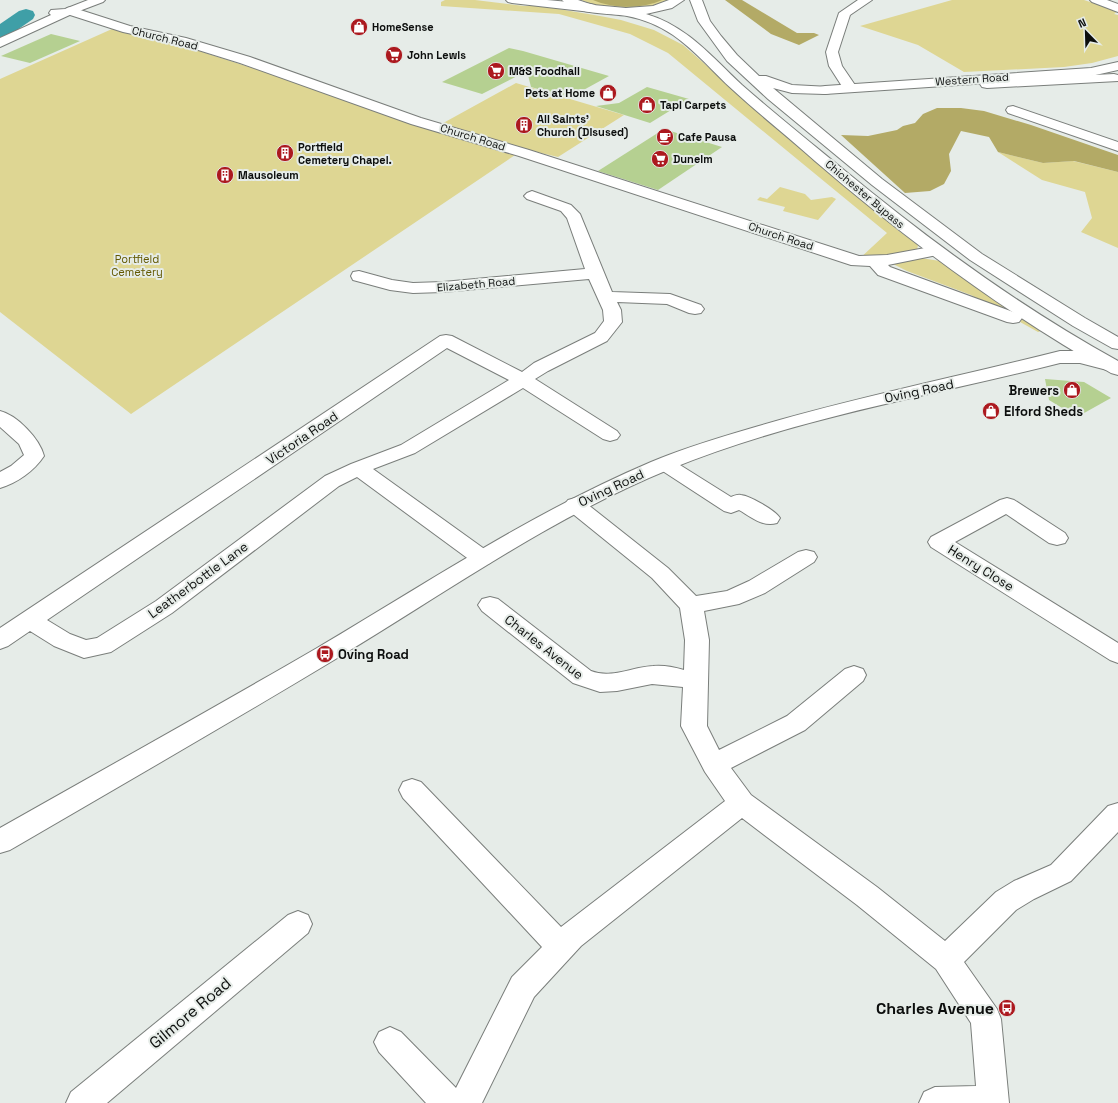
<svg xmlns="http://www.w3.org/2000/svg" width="1118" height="1103" viewBox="0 0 1118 1103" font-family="'Space Grotesk',sans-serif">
	<rect width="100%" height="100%" fill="#e6ece8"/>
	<g fill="#ded693">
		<path d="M 445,0 L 475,0 L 524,6 L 541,6 L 600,16 L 621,20 L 654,30 L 683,45 L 813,158 L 899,231 L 918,245 L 917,250 L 857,261 L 887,233 L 668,53 L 630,34 L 559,14 L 441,6 L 441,2 Z"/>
		<path d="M 581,0 L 671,0 C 642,12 609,12 581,0 Z"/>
		<path d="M 952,0 L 1084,0 L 1118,11 L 1114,14 L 1118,15 L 1118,56 L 1092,63 L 1064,67 L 964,72 L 918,45 L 860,26 Z"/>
		<path d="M 112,29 L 190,48 L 436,127 L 516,83 L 624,115 L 558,157 L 524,149 L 131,414 L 0,312 L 0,79 Z"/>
		<path d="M 998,152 L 1043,163 L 1073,161 L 1118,172 L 1118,248 L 1081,232 L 1092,218 L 1085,192 L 1042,180 Z"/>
		<path d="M 780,187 L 805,194 L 811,200 L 832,197 L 836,199 L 818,220 L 783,211 L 785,207 L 757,200 L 760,197 L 767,199 Z"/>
		<path d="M 921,258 L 940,261 L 1041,331 L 1038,332 L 971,295 L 907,271 L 893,264 Z"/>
	</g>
	<g fill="#b3aa66">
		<path d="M 593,0 L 662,0 C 643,9 613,9 593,0 Z"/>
		<path d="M 725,0 L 742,0 L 797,33 L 814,33 L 819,35 L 799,45 L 771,34 Z"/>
		<path d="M 937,108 L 961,108 L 984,111 L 1031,125 L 1118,155 L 1118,172 L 1074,161 L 1043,163 L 998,152 L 989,137 L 961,131 L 949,154 L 951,171 L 944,184 L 930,191 L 905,193 L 841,135 L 868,136 L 897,130 L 903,126 L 915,123 L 923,114 Z"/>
	</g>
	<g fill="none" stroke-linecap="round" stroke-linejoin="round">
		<path fill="#3f9fa7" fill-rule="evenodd" d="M 26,9 L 33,11 L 35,15 L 33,19 L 7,37 L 0,39 L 0,24 L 19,11 Z"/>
	</g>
	<g fill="#b5d091">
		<path d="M 51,34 L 80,41 L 30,63 L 1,56 Z"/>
		<path d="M 509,48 L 523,51 L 609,76 L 569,98 L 531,87 L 527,71 L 482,94 L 442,82 Z"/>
		<path d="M 647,87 L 689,99 L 650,123 L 596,106 L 619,103 Z"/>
		<path d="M 664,129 L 722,147 L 658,190 L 598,171 Z"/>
		<path d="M 1045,379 L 1084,382 L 1111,398 L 1077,417 L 1049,400 Z"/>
	</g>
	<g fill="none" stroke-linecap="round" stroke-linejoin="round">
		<defs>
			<g id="street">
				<path d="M 858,0 L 872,0 L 850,15 L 838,52 L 842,66 L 857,88 L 855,91 L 845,91 L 829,66 L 826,52 L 839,13 Z"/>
				<path d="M 71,7 L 130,26 L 186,38 L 250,57 L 421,118 L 529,150 L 859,256 L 887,255 L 936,246 L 942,248 L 944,251 L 942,254 L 888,265 L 890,267 L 1019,314 L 1022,318 L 1019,322 L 1013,323 L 1007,322 L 878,275 L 870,266 L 851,265 L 519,156 L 411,124 L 240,63 L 179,44 L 123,32 L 67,14 L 65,11 L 67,8 Z"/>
				<path d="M 1114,74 L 1118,75 L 1118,81 L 987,88 L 982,87 L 980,84 L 982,81 L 987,80 Z"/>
				<path d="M 1013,106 L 1118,142 L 1118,151 L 1008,113 L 1006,110 L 1008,107 Z"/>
				<path d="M 532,191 L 571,205 L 580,214 L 612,292 L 670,294 L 701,305 L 704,309 L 701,313 L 695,314 L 689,313 L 667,304 L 617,302 L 621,310 L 622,322 L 607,341 L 548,371 L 535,379 L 617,431 L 620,435 L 617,439 L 610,441 L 603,439 L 523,388 L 415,453 L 373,469 L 490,553 L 493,558 L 490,563 L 482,565 L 474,563 L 357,477 L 339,486 L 172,613 L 111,652 L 84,658 L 54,646 L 30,631 L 8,646 L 0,649 L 0,628 L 440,336 L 446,335 L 452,336 L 522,372 L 534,363 L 595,333 L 604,321 L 603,310 L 589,279 L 443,292 L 413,293 L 390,290 L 353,280 L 351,276 L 353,272 L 359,271 L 392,280 L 413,283 L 443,282 L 585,269 L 567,218 L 561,211 L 527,199 L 524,196 L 527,193 ZM 447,348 L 509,380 L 401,445 L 351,464 L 325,476 L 156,601 L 97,638 L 86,640 L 70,634 L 47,620 Z"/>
				<path d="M 0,411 C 17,415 40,439 44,456 C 34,471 17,483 0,488 L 0,472 L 11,466 L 24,455 L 19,444 L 0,427 Z"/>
				<path d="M 665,458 L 672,460 L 731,497 C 734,496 737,494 741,495 C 750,496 775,510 780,518 L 777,523 C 762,527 751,517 739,510 L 731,513 L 724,511 L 658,468 L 655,464 L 658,460 Z"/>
				<path d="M 575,498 L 582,500 L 668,568 L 696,596 L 727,591 L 749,581 L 798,552 L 806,550 L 814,552 L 817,557 L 814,562 L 765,593 L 739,604 L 704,611 L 709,640 L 707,726 L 719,750 L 787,716 L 845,669 L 854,666 L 863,669 L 866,675 L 863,681 L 805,730 L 731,768 L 751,795 L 877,887 L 945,941 L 996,892 L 1014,881 L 1051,865 L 1108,806 L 1118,803 L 1118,832 L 1071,881 L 1034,899 L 1016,910 L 964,962 L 997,1009 L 1001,1019 L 1009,1103 L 919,1103 L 924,1092 L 935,1087 L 976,1086 L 971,1023 L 936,969 L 857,905 L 742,818 L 581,946 L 534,997 L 482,1103 L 426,1103 L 379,1052 L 374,1042 L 379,1032 L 390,1027 L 401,1032 L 456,1088 L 512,977 L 542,947 L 403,798 L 399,790 L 403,782 L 412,779 L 421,782 L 561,927 L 725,801 L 705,772 L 681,726 L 683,687 L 652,684 L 617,691 L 600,692 L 573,683 L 482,611 L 478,605 L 482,599 L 490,597 L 498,599 L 591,671 C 611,679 632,667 653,666 C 663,665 674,667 684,670 L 685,640 L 680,608 L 652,578 L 568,510 L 564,505 L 568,500 Z"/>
				<path d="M 1007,498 L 1014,500 L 1065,533 L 1068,538 L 1065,543 L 1057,545 L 1049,543 L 1006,514 L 955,542 L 1118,643 L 1118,663 L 1110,660 L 931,547 L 928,542 L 931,537 L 1000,500 Z"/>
				<path d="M 298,911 L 308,915 L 312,924 L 308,933 L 107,1103 L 66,1103 L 71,1092 L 288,915 Z"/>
			</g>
			<g id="secondary">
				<path d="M 1090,0 L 1107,0 L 1118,4 L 1118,12 L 1092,2 Z"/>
				<path d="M 1118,62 L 1118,70 L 1091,76 L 825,94 L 820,93 L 818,90 L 820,87 L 825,86 L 1091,68 Z"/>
				<path d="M 1060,351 L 1080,351 L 1114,360 L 1116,364 L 1114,368 L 1107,370 L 1080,363 L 1060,363 C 930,396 795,418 670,469 C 550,518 444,594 334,660 C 226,725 118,787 10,850 L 0,853 L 0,828 C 106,768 212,709 317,648 C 427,583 533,512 651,462 C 684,448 718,438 752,428 C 853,398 957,377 1060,351 Z"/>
			</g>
			<g id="primary">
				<path d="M 88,0 L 105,0 L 103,2 L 74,13 L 0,47 L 0,38 L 51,15 L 49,13 L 51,10 L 65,9 Z"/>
				<path d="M 506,0 L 547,0 L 591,4 L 595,5 L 597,8 L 595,11 L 591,12 L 512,3 L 508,2 Z"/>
			</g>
			<g id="highway">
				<path d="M 562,0 L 578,0 L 593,5 L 626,8 L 653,6 L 669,0 L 684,0 L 672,8 L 646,14 C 687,26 712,57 742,85 C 775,114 810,142 844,170 C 930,241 1020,307 1118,361 L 1118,375 L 1111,373 C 1005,313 907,240 815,161 C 788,137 759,114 733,90 C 713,72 696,51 673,35 C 660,26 643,19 627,16 C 610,13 574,15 562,0 Z"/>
				<path d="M 690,0 L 702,0 L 710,21 L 721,36 L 737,55 L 759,76 L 766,76 L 792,85 L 830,87 L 832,90 L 830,93 L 825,94 L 792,93 L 773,88 L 882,179 L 982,254 L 1085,318 L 1118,337 L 1118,349 L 1112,348 L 1073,326 L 970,260 L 872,185 L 768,99 L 727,61 L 698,21 Z"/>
			</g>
		</defs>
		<use href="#street" stroke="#7a7e7b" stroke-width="2"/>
		<use href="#secondary" stroke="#7a7e7b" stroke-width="2"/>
		<use href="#primary" stroke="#7a7e7b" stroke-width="2"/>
		<use href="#highway" stroke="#7a7e7b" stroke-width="2"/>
		<use href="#street" fill="#fff" fill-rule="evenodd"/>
		<use href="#secondary" fill="#fff" fill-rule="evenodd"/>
		<use href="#primary" fill="#fff" fill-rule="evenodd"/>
		<use href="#highway" fill="#fff" fill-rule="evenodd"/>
	</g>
	<defs>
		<symbol id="shop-disc" viewBox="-11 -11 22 22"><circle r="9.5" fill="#ac191f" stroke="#e6ece8"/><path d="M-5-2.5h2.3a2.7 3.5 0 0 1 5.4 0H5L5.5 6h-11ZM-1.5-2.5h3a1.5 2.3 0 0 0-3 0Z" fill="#fff"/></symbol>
		<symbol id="supermarket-disc" viewBox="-11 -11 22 22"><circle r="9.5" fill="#ac191f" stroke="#e6ece8"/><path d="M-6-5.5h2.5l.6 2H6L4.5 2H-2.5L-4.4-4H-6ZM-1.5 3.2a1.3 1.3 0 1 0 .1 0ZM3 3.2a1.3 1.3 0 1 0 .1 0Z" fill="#fff"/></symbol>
		<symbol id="building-disc" viewBox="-11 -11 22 22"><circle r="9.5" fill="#ac191f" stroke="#e6ece8"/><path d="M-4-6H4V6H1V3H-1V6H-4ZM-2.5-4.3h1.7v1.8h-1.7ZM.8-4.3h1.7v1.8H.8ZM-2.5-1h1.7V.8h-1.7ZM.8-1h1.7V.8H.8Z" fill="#fff"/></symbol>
		<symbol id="cafe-disc" viewBox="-11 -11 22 22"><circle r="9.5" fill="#ac191f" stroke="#e6ece8"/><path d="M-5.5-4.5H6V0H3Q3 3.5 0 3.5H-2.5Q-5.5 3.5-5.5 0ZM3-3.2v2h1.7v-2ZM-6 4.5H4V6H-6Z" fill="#fff"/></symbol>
		<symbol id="bus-disc" viewBox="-11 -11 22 22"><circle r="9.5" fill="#ac191f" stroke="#e6ece8"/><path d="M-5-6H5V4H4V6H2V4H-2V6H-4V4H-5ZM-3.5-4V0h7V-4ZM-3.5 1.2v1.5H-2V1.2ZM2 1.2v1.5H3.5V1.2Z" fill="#fff"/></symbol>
	</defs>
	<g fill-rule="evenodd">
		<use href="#shop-disc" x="349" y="17" width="20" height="20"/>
		<use href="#supermarket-disc" x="384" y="45" width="20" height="20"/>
		<use href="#supermarket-disc" x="486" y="61" width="20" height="20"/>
		<use href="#shop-disc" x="598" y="83" width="20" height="20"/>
		<use href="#shop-disc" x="637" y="95" width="20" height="20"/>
		<use href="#building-disc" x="514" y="115" width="20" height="20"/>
		<use href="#cafe-disc" x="655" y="127" width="20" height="20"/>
		<use href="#building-disc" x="275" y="143" width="20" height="20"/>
		<use href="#supermarket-disc" x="650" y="149" width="20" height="20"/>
		<use href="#building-disc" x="215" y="165" width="20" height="20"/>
		<use href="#shop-disc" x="1062" y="380" width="20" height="20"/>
		<use href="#shop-disc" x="981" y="401" width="20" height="20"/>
		<use href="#bus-disc" x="315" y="644" width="20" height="20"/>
		<use href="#bus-disc" x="997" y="998" width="20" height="20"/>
	</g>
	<g text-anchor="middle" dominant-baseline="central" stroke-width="4" stroke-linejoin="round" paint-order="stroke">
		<g font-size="11" font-weight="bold" fill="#0c0e0d" stroke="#e6ece8" text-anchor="start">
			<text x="372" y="27">HomeSense</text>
			<text x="407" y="55">John Lewis</text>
			<text x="509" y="71">M&amp;S Foodhall</text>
			<text x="595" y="93" text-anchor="end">Pets at Home</text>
			<text x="660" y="105">Tapi Carpets</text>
			<text x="537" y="119">All Saints'<tspan x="537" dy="13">Church (Disused)</tspan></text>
			<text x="678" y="137">Cafe Pausa</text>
			<text x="298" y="147">Portfield<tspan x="298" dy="13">Cemetery Chapel.</tspan></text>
			<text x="673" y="159">Dunelm</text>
			<text x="238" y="175">Mausoleum</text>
		</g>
		<g font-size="11" fill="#0c0e0d" stroke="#e6ece8">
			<text transform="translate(165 38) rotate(14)">Church Road</text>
			<text transform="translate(972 79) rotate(-4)">Western Road</text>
			<text transform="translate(473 137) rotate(17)">Church Road</text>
			<text transform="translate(865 194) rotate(40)">Chichester Bypass</text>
			<text transform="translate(781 236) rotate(18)">Church Road</text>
			<text transform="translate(476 284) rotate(-5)">Elizabeth Road</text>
		</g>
		<g font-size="11" fill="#625800" stroke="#e6ece8">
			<text x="137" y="259">Portfield<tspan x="137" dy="13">Cemetery</tspan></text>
		</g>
		<g font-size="13" font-weight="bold" fill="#0c0e0d" stroke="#e6ece8" text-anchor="start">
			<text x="1059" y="390" text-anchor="end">Brewers</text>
			<text x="1004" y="411">Elford Sheds</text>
			<text x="338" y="654">Oving Road</text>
		</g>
		<g font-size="13" fill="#0c0e0d" stroke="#e6ece8">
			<text transform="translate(919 391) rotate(-12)">Oving Road</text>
			<text transform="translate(302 438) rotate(-34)">Victoria Road</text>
			<text transform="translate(611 488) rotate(-25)">Oving Road</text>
			<text transform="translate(981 568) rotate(32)">Henry Close</text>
			<text transform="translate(198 580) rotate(-36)">Leatherbottle Lane</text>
			<text transform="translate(544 647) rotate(38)">Charles Avenue</text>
		</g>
		<g font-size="16" font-weight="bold" fill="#0c0e0d" stroke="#e6ece8" text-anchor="end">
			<text x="994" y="1008">Charles Avenue</text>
		</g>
		<g font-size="16" fill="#0c0e0d" stroke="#e6ece8">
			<text transform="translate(190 1013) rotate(-40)">Gilmore Road</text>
		</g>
	</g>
	<g transform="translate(1086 32) rotate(337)" stroke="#e6ece8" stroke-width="3" paint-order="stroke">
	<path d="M0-3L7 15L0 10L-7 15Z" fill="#0c0e0d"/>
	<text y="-6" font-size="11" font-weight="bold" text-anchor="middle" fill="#0c0e0d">N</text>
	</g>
</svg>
